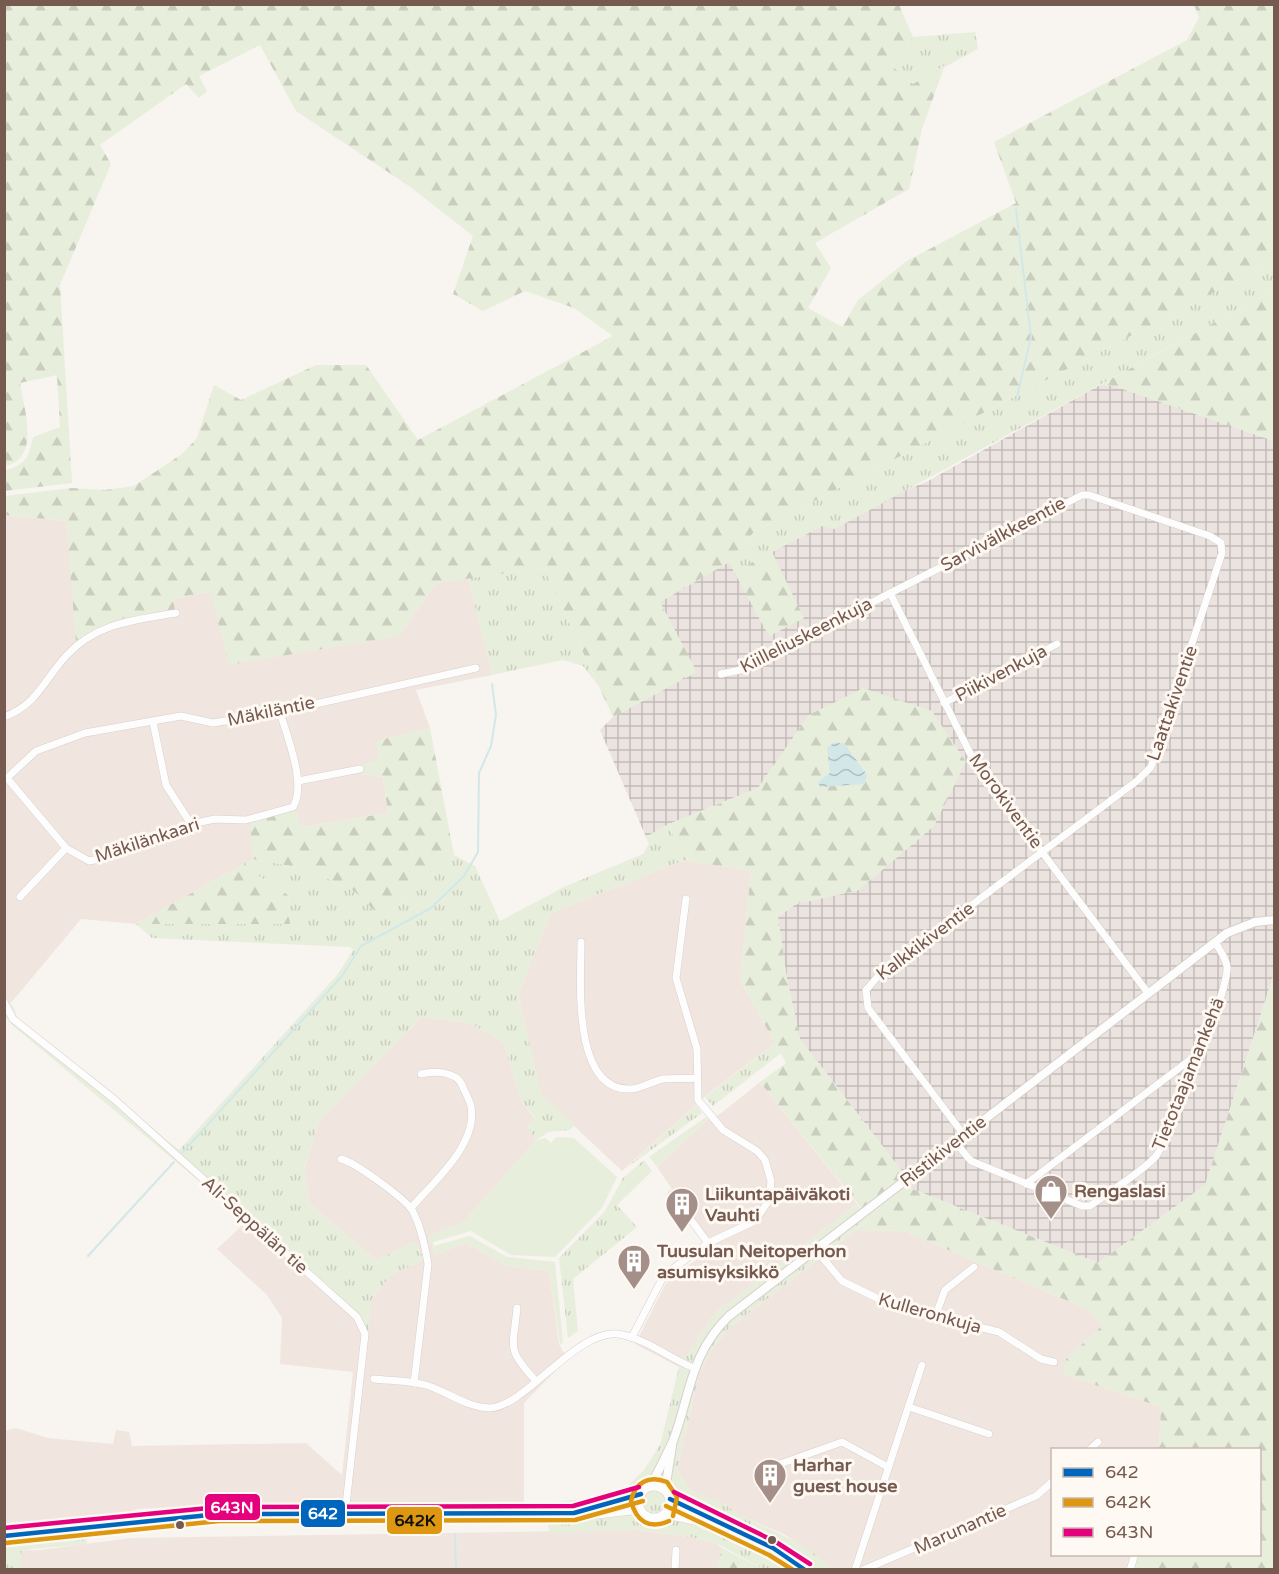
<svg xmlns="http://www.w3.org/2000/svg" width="1279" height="1574" viewBox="0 0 1279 1574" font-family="'Varela Round',sans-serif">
	<defs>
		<pattern id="industrial-grid" width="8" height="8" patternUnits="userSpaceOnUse" patternTransform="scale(1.5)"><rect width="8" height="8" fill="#eae3df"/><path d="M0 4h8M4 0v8" fill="none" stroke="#c2bbb7"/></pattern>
		<pattern id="grass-tufts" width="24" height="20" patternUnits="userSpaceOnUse" patternTransform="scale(1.5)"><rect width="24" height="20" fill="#e8eedc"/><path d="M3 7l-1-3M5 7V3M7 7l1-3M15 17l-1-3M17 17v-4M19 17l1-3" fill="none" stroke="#cacebf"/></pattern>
		<pattern id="forest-firs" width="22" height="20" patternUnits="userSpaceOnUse" patternTransform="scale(1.5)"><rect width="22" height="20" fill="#e8eedc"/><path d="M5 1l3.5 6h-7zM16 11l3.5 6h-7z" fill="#cacebf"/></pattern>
		<pattern id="water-waves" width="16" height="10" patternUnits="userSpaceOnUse" patternTransform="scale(1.5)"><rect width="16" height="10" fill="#d2e8e8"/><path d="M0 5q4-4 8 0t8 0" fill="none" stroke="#afbfbe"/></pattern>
	</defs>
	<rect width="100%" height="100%" fill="#f8f4f0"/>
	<g fill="#f0e6df">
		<path d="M 5,515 L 66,521 L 113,620 L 175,610 L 173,599 L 211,591 L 399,636 L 436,583 L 468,578 L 492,675 L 416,690 L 430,728 L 377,741 L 380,759 L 360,766 L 361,774 L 383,777 L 388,813 L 302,827 L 251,819 L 253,859 L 136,924 L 81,919 L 5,1010 Z"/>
		<path d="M 684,860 L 751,871 L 740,980 L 775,1043 L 708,1094 L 622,1171 L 541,1095 L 518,994 L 551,913 Z"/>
		<path d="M 422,1017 L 470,1023 L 503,1042 L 522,1102 L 535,1119 L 527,1126 L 536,1140 L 464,1222 L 429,1236 L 435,1255 L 465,1243 L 508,1266 L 549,1271 L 559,1344 L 567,1359 L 524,1403 L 524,1504 L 245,1504 L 138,1509 L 86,1524 L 58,1527 L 24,1529 L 5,1525 L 4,1431 L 16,1428 L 48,1438 L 113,1444 L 116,1430 L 129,1432 L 132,1446 L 306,1443 L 342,1475 L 353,1372 L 280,1364 L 282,1318 L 267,1295 L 217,1249 L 247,1221 L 368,1330 L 371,1300 L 392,1274 L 423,1260 L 416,1242 L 376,1260 L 309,1203 L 304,1169 L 319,1121 Z"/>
		<path d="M 760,1082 L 857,1204 L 714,1314 L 679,1367 L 635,1344 L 665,1285 L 674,1275 L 712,1249 L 657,1167 L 708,1119 L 720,1114 Z"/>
		<path d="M 856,1230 L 904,1231 L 1089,1310 L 1102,1326 L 1066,1359 L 1064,1374 L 1161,1407 L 1159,1449 L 1052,1450 L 1052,1554 L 1136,1555 L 1131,1569 L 832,1569 L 784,1534 L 740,1516 L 726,1505 L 698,1495 L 688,1487 L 677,1470 L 699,1374 L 711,1351 L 728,1329 Z"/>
		<path d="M 637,1530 L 691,1537 L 716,1543 L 722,1548 L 717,1570 L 5,1570 L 4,1551 L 39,1550 L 131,1538 Z"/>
	</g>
	<path fill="url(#industrial-grid)" d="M 1100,385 L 1114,386 L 1274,441 L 1274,974 L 1205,1185 L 1098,1263 L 910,1188 L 901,1170 L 800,1039 L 787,979 L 778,917 L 796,904 L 859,890 L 809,715 L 758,788 L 669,824 L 646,837 L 600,730 L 613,717 L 696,672 L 660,602 L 729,562 L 769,636 L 803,618 L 772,552 L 822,526 L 928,481 Z"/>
	<g fill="url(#grass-tufts)">
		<path d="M 975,32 L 978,49 L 913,84 L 892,66 L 913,37 Z"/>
		<path d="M 1274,261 L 1274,290 L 835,529 L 822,526 L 734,572 L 729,562 L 753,533 Z"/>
		<path d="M 544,568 L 598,685 L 583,666 L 563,660 L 492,675 L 468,578 Z"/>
		<path d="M 669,824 L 684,860 L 551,913 L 518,994 L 541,1094 L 575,1125 L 570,1130 L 549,1132 L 536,1140 L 527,1126 L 535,1118 L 522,1102 L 503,1042 L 470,1023 L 422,1017 L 319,1121 L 304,1168 L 309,1203 L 376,1260 L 416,1242 L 424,1260 L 392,1274 L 371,1300 L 368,1331 L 247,1221 L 12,1025 L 5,1016 L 5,1010 L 12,1004 L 18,1019 L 179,1150 L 338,974 L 353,950 L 350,947 L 152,938 L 136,924 L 290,924 L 288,895 L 242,865 L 253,859 L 307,869 L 354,891 L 383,919 L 454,855 L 475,866 L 500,921 L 564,887 L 643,854 L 649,844 L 646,837 Z"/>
		<path d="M 775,1043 L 781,1053 L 713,1106 L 705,1097 Z"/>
		<path d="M 696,1105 L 702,1113 L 625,1169 Z"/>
		<path d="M 706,1117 L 708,1119 L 657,1167 L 649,1157 Z"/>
		<path d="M 644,1160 L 652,1171 L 617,1205 L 637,1227 L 573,1279 L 578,1331 L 568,1338 L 559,1258 L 605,1211 L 623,1178 Z"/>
		<path d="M 857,1204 L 870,1219 L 728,1329 L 711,1351 L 699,1374 L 677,1470 C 694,1499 698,1492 724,1504 C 731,1508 736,1514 744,1517 C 774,1532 808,1544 832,1569 L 763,1569 L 716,1543 L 691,1537 L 637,1530 L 549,1533 L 548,1523 L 340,1521 L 339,1505 L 549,1503 L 595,1497 L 624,1490 L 644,1470 L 660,1445 L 679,1367 L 714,1314 Z"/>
		<path d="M 86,1524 L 87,1544 L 22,1550 L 19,1569 L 5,1569 L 4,1525 L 24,1529 Z"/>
	</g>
	<g fill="url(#forest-firs)">
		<path d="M 5,5 L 899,5 L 913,37 L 892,66 L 913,84 L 945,65 L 922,129 L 909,189 L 815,243 L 831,268 L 808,308 L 842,327 L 858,300 L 907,261 L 1016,203 L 994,142 L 1187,40 L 1199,17 L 1194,5 L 1274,5 L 1274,261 L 753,533 L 729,562 L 660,602 L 697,672 L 613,717 L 544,568 L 436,583 L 399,636 L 229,665 L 210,591 L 173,599 L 175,610 L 113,620 L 76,642 L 66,521 L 5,515 L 4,496 L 72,488 L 105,490 L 134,486 L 182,454 L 197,438 L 214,385 L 241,400 L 316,365 L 366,365 L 418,440 L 613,336 L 574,308 L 525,291 L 483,311 L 453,294 L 473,236 L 409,186 L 296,111 L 260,45 L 199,76 L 207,91 L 199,98 L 186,84 L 100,145 L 111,164 L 60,285 L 72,483 L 5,491 L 5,470 C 25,466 29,457 33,437 L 60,427 L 57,375 L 20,383 C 24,409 41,459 5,466 Z"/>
		<path d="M 1274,290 L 1274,441 L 1114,386 L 1100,385 Z"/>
		<path d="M 772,552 L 804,618 L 769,636 L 734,572 Z"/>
		<path d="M 863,688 L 932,711 L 966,762 L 934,826 L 859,890 L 796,904 L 778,917 L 787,979 L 800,1039 L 901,1170 L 910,1188 L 1098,1263 L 1205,1185 L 1274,974 L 1274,1569 L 1131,1569 L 1136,1555 L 1260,1554 L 1260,1450 L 1159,1449 L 1161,1407 L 1063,1374 L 1066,1359 L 1102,1326 L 1089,1310 L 904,1231 L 856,1230 L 870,1219 L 760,1082 L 786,1063 L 740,980 L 751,871 L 684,860 L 669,824 L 758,788 L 809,715 Z"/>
		<path d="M 430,728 L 454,855 L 383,919 L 354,891 L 307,869 L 253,859 L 250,819 L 293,807 L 302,827 L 388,813 L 383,777 L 361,774 L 360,766 L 380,759 L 376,741 Z"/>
		<path d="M 242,865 L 288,895 L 290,924 L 136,924 Z"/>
		<path d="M 722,1548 L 763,1569 L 717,1569 Z"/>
	</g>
	<path fill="#e8eedc" d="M 556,1137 L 574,1138 L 617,1177 L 602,1208 L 555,1257 L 511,1255 L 471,1231 L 433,1242 L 434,1246 L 470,1236 L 507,1257 L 555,1262 L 563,1342 L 560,1345 L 549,1271 L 508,1266 L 465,1243 L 435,1255 L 429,1236 L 464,1222 L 536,1140 L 546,1138 L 551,1143 Z"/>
	<path fill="url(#water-waves)" d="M 835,742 L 845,744 L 867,775 L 865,784 L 820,787 L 818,782 L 830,773 L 827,748 Z"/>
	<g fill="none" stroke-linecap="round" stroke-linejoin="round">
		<g stroke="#d2e8e8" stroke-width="2">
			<path d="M 1016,401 L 1031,337 L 1016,209"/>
			<path d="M 183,1152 L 342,976 L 361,946 L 431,908 L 464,876 L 478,852 L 479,773 L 491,746 L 496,715 L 492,684"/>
			<path d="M 88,1256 L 174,1162"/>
			<path d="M 455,1534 L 456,1570"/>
		</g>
		<defs>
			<g id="minor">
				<path d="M 890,593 L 975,763 L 1148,993"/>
				<path d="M 721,674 L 740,670 L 1082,495 L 1089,495 L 1210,536 L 1221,543 L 1222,553 L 1151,767 L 1138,780 L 880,974 L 866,990 L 868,1008 L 964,1135"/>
				<path d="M 944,703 L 1057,644"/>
				<path d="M 4,717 C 37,705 44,680 66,656 C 96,623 134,620 176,613"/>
				<path d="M 153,722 L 166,785 L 191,824"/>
				<path d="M 7,778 L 36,751 L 85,733 L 181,716 L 213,723 L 280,712 L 476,668"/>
				<path d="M 7,778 L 66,848 L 89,861 L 110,857 L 191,824 L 215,819 L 246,820 L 293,807 C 307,784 287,737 280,712"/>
				<path d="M 298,781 L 360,769"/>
				<path d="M 20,897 L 66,848"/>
				<path d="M 581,942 C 581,979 571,1093 632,1089 C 642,1088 653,1081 663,1079 C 674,1078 685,1079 696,1078"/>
				<path d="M 4,1002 L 13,1019 L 114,1099 L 357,1317 L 365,1334 L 345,1514"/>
				<path d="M 955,1142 L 971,1161 L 1082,1206 L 1090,1206 C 1107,1193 1144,1171 1156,1156 C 1171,1136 1229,989 1227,967 C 1226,957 1219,949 1215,942"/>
				<path d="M 341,1159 C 355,1162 405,1199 412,1210 C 421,1226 425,1246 428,1264 L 414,1383"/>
				<path d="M 1026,1184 L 1199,1053"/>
				<path d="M 672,1194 L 708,1243"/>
				<path d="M 411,1208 C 433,1182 478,1145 471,1106 C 469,1099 465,1092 462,1085 C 456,1071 434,1071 421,1074"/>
				<path d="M 816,1250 L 842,1281 L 891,1305 L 999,1332 L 1041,1359 L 1054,1362"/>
				<path d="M 517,1308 C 513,1349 506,1349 536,1381"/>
				<path d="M 935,1317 L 945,1290 L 974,1267"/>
				<path d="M 632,1337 L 661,1281 L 671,1270 L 708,1243 L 755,1221 L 769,1200 L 771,1181 L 765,1160 L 757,1151 L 723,1130 L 698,1100 L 697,1049 L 676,978 L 686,899"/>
				<path d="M 374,1379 C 392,1381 411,1380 429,1386 C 449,1393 467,1407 489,1408 C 525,1408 576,1329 618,1334 C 645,1338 669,1358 694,1368"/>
				<path d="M 909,1407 L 989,1434"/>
				<path d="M 1089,1450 L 1098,1442"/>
				<path d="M 763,1470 L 842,1442 L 888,1467"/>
				<path d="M 675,1570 L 676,1550"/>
				<path d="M 855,1570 L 922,1365"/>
				<path d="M 863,1570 L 1036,1496 L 1052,1482"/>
				<path d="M 1130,1570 L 1135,1554"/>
			</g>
			<g id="tertiary">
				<path d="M 650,1487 C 658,1472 666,1456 673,1441 C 691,1393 690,1354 729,1316 L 1227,933 L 1255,922 L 1274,920"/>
				<path d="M 665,1490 L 672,1446"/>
			</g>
			<g id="secondary">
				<circle cx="654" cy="1502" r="16"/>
				<path d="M 670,1499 L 707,1518"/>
				<path d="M 585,1510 L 641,1494"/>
				<path d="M 666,1514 C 718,1524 764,1536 806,1570"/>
				<path d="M 4,1536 L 59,1532 L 133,1521 L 219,1514 L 597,1514 L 640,1509"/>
			</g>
		</defs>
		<use href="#minor" stroke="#d7d0cc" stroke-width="8"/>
		<use href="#tertiary" stroke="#d7d0cc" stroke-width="10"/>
		<use href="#secondary" stroke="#d8d0cc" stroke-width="10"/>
		<use href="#minor" stroke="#fefdfd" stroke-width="7"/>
		<use href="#tertiary" stroke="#fefdfd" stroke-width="8"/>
		<use href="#secondary" stroke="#fefdfd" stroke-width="9"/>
		<defs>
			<g id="bus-1">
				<path d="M 670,1499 L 773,1548 L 805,1570"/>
				<path d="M 4,1536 L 219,1514 L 574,1513 L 641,1494"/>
			</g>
			<g id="bus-2">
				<path d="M 666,1506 L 769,1555 L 793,1570"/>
				<path d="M 669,1521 C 649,1530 636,1521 631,1501 C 635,1482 649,1475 667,1482 L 677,1497 L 673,1516"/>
				<path d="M 5,1543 L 219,1521 L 575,1520 L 643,1501"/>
			</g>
			<g id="bus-3">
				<path d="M 674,1492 L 776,1542 L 810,1564"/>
				<path d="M 4,1528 L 219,1507 L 573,1506 L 639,1487"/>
			</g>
		</defs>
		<use href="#bus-1" stroke="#fef9f3" stroke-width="9"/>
		<use href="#bus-2" stroke="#fef9f3" stroke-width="9"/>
		<use href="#bus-3" stroke="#fef9f3" stroke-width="9"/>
		<use href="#bus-1" stroke="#0065bd" stroke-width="4.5"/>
		<use href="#bus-2" stroke="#dd9710" stroke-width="4.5"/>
		<use href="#bus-3" stroke="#e5007d" stroke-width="4.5"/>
	</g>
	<defs>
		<symbol id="shop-pin" viewBox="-11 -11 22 30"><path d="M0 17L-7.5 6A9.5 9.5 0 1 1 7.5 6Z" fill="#a49088" stroke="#fef9f3"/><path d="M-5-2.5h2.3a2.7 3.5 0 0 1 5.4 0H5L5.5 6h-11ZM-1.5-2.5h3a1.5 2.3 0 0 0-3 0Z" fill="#fff"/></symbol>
		<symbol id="building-pin" viewBox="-11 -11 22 30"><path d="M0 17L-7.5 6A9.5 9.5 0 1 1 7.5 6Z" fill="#a49088" stroke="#fef9f3"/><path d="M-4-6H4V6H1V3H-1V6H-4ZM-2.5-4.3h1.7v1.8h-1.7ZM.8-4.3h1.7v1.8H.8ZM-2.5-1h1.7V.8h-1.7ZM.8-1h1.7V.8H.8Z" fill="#fff"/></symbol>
	</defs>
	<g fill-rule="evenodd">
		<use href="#shop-pin" x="1032" y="1172" width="38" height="52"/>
		<use href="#building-pin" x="663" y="1185" width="38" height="52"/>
		<use href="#building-pin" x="615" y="1242" width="38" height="52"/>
		<use href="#building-pin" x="751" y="1456" width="38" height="52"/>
	</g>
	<g fill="#765a50" stroke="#fef9f3" stroke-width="2">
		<circle cx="180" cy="1525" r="5"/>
		<circle cx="772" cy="1540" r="5"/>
	</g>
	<g text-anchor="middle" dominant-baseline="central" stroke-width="6" stroke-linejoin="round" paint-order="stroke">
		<g font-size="18" fill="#765a50" stroke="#fef9f3">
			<text transform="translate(1003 534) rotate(-28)">Sarvivälkkeentie</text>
			<text transform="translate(806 635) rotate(-27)">Kiilleliuskeenkuja</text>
			<text transform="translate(1001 673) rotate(-28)">Piikivenkuja</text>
			<text transform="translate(1172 703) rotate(-71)">Laattakiventie</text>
			<text transform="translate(271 711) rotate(-12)">Mäkiläntie</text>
			<text transform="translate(1006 801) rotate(54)">Morokiventie</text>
			<text transform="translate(147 840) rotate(-18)">Mäkilänkaari</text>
			<text transform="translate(925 941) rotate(-37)">Kalkkikiventie</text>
			<text transform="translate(1188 1074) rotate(-68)">Tietotaajamankehä</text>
			<text transform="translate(943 1151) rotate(-38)">Ristikiventie</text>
			<text transform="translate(255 1225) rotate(42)">Ali-Seppälän tie</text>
			<text transform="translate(930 1313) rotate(16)">Kulleronkuja</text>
			<text transform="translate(960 1529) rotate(-24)">Marunantie</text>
		</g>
		<g font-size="18" font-weight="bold" fill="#765a50" stroke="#fef9f3" text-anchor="start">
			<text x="1074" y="1191">Rengaslasi</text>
			<text x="705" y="1194">Liikuntapäiväkoti<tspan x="705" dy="21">Vauhti</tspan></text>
			<text x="657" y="1251">Tuusulan Neitoperhon<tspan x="657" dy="21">asumisyksikkö</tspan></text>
			<text x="793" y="1465">Harhar<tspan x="793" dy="21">guest house</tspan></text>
		</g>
	</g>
	<g stroke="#fef9f3" stroke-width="2">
		<rect x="204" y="1493" width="57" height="28" rx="6" fill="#e5007d"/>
		<rect x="300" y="1499" width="46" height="29" rx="6" fill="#0065bd"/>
		<rect x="386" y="1506" width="57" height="29" rx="6" fill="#dd9710"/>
	</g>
	<g font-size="16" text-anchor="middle" font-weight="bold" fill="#fff">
		<text x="232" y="1513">643N</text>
		<text x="323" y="1519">642</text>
	</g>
	<g font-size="16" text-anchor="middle" font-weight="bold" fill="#111">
		<text x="415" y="1526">642K</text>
	</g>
	<rect width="1279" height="1574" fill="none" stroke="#765a50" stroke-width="12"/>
	<rect x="1051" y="1448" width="210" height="108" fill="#fef9f3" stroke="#c8b9b2" stroke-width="1.5"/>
	<rect x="1063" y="1468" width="30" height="9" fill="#0065bd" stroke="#c8b9b2" stroke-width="1.5"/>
	<text x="1105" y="1478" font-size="18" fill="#765a50">642</text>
	<rect x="1063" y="1498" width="30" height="9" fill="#dd9710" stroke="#c8b9b2" stroke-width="1.5"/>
	<text x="1105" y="1508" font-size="18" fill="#765a50">642K</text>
	<rect x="1063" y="1528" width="30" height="9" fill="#e5007d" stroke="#c8b9b2" stroke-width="1.5"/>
	<text x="1105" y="1538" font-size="18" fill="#765a50">643N</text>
</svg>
